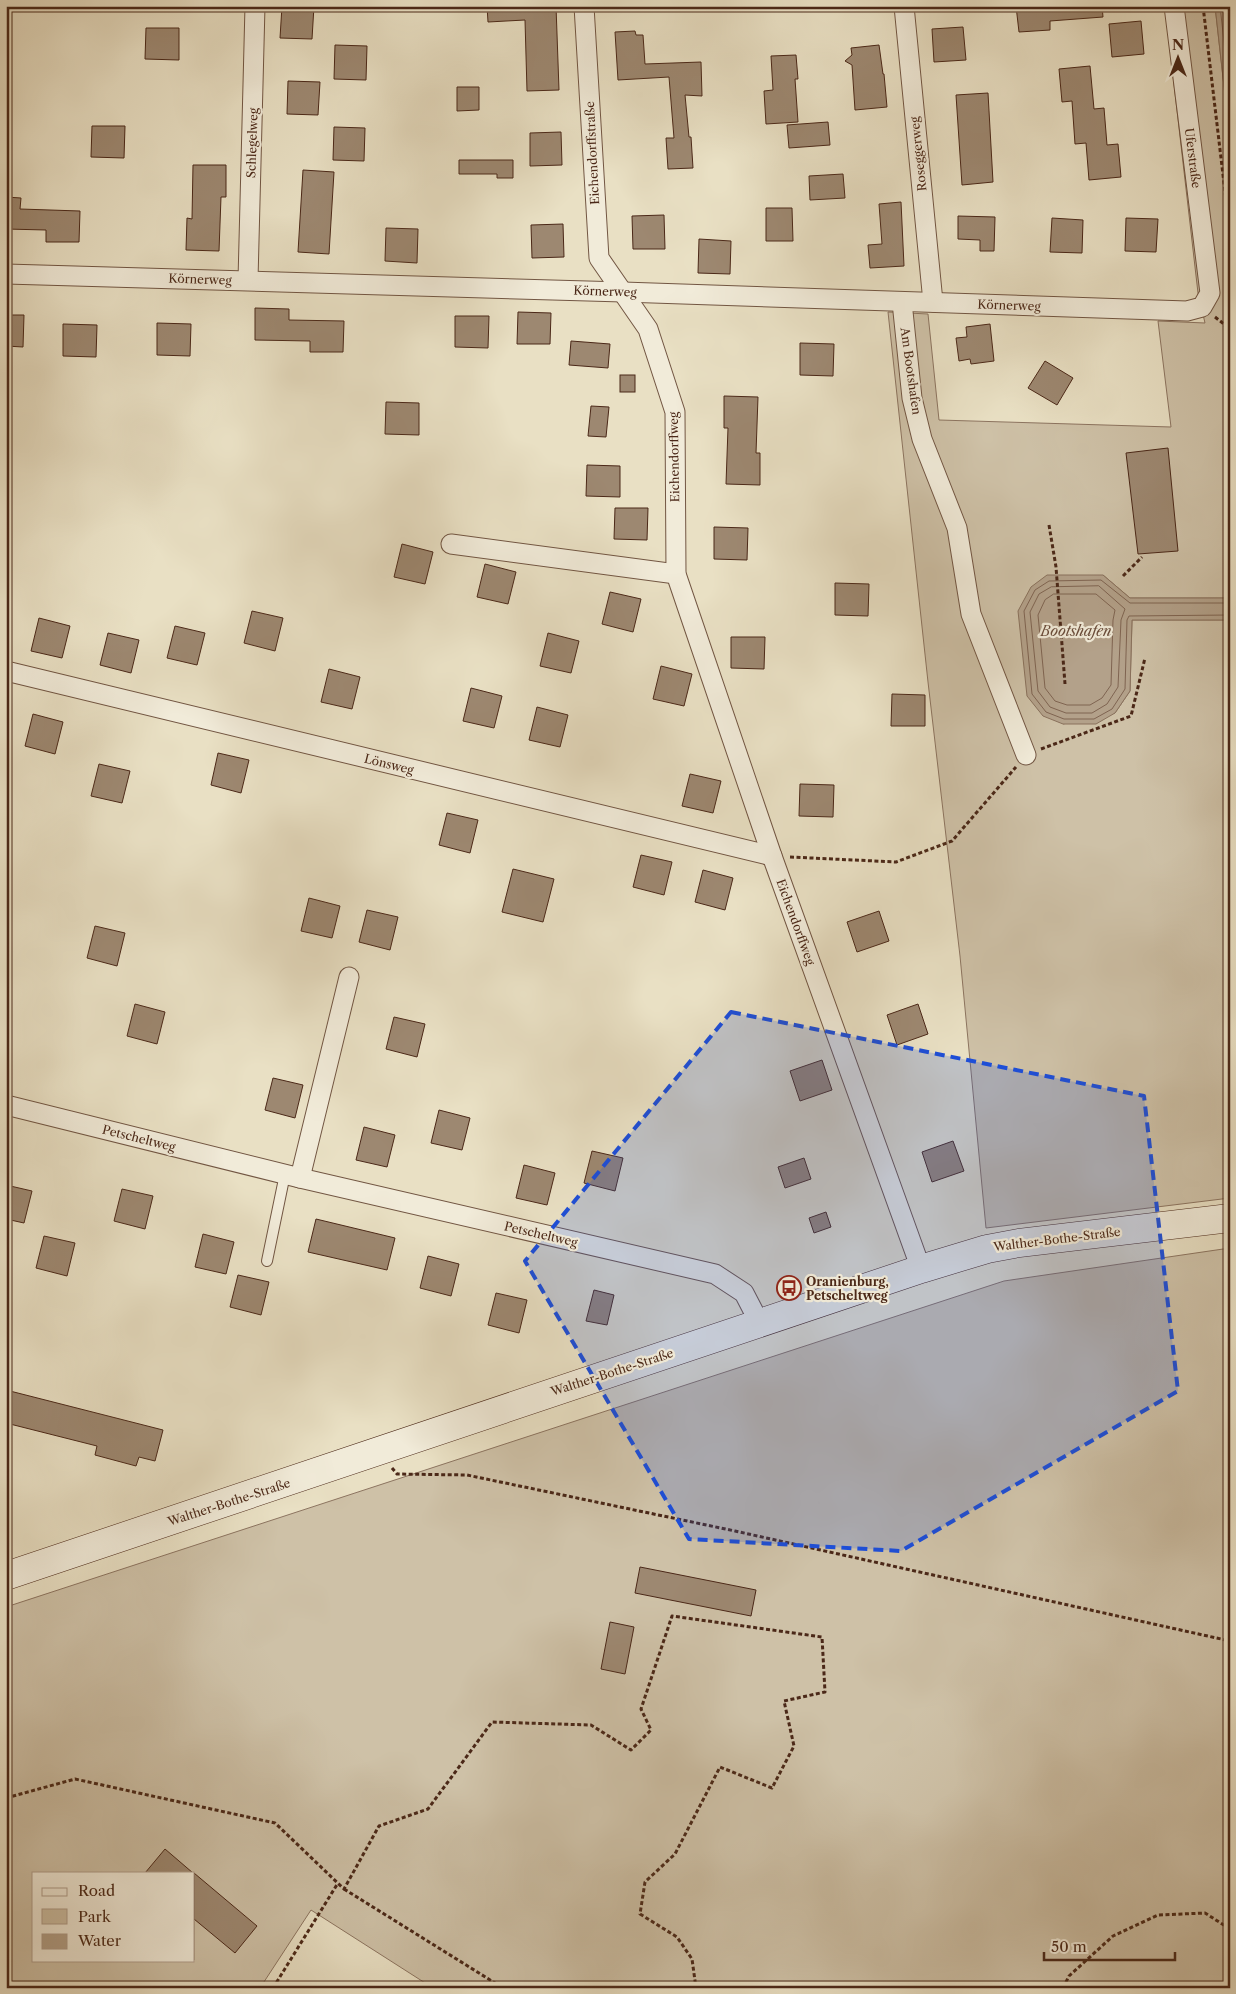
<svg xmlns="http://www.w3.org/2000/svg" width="1236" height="1994" viewBox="0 0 1236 1994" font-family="'Libre Caslon Text',serif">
	<rect width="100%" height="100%" fill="#e9e0c4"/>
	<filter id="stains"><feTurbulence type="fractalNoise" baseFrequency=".004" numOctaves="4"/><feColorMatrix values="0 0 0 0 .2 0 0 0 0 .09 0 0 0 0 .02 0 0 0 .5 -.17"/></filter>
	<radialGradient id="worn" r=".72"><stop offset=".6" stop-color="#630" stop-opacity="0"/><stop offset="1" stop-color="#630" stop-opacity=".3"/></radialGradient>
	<g fill="#cec1a7" stroke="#8c7460" fill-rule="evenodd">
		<path d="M 1165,6 L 1215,6 L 1230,140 L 1230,598 L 1130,598 L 1103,575 L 1063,724 L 1115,713 L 1130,691 L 1132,620 L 1230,620 L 1230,1198 L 986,1228 L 960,956 L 928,682 L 888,312 L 928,314 L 939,420 L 1171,427 L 1158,321 L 1205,323 L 1198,293 Z"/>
		<path d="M 1230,1248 L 1230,1988 L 433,1988 L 311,1910 L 260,1988 L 6,1988 L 6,1607 L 1004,1281 ZM 34,1873 L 194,1873 L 194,1960 L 34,1960 Z"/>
	</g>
	<g fill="#b3a18a" stroke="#89715c">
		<path d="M 1215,6 L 1230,6 L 1230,140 Z"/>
		<path d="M 1047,575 L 1103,575 L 1130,598 L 1230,598 L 1230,620 L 1132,620 L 1130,691 L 1115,713 L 1096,724 L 1063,724 L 1043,716 L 1027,696 L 1018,611 L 1031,587 Z"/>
	</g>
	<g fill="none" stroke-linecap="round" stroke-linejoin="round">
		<g stroke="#7f6451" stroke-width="1">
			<path d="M 1220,6 L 1230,95"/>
			<path d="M 1099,586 L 1125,609 L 1121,620 L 1118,687 L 1107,704 L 1092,713 L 1066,713 L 1050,707 L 1038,691 L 1030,612 L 1039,594 L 1051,587 Z"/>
			<path d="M 1054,594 L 1096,594 L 1115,610 L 1113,620 L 1111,685 L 1102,698 L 1090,705 L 1067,705 L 1055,701 L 1045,688 L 1038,615 L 1045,600 Z"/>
			<path d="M 1230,603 L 1130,603 L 1101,580 L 1049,581 L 1035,590 L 1024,611 L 1032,694 L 1046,712 L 1064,719 L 1094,719 L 1112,709 L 1125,689 L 1127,620 L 1129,616 L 1230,615"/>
		</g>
	</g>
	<g fill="#9d8871" stroke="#4b2818">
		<path d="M 282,6 L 314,6 L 312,39 L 280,38 Z"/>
		<path d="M 487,6 L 556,6 L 559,90 L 527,91 L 525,20 L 488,22 Z"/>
		<path d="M 1016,6 L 1102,6 L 1103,17 L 1050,21 L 1050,30 L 1019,32 Z"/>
		<path d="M 1141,21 L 1144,54 L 1112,57 L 1109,24 Z"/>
		<path d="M 963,27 L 966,60 L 934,62 L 932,29 Z"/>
		<path d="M 146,28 L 179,28 L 179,60 L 145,59 Z"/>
		<path d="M 635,31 L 636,35 L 643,35 L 645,64 L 701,62 L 702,96 L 685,95 L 689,137 L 691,137 L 693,168 L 668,169 L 666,138 L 674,138 L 669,77 L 618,80 L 615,32 Z"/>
		<path d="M 335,45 L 367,46 L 366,80 L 334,79 Z"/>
		<path d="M 879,45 L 883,74 L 884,74 L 887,107 L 855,110 L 852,65 L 845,61 L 852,55 L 851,48 Z"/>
		<path d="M 796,55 L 798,79 L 795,79 L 798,122 L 766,124 L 764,91 L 773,90 L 771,56 Z"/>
		<path d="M 1090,66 L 1094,109 L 1104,108 L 1107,145 L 1118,144 L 1121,177 L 1089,180 L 1086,143 L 1075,144 L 1072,101 L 1062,102 L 1059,69 Z"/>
		<path d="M 288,81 L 320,82 L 318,115 L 287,114 Z"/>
		<path d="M 457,87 L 479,87 L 479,110 L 457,111 Z"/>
		<path d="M 988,93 L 993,182 L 962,185 L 956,95 Z"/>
		<path d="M 828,122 L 830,145 L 789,148 L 787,125 Z"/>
		<path d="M 92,126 L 125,126 L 124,158 L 91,157 Z"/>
		<path d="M 334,127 L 365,128 L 364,161 L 333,160 Z"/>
		<path d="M 561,132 L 562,165 L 530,166 L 530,133 Z"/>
		<path d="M 459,160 L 513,160 L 513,178 L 497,178 L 497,174 L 459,174 Z"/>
		<path d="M 193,165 L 226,165 L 226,197 L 221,197 L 219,251 L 186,250 L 187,218 L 192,219 Z"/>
		<path d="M 303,170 L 334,172 L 329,254 L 298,252 Z"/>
		<path d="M 843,174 L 845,198 L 810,200 L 809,176 Z"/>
		<path d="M 6,197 L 21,198 L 20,209 L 80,211 L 79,242 L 46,242 L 46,230 L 6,229 Z"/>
		<path d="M 901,202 L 904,266 L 870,268 L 868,245 L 882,244 L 879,204 Z"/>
		<path d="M 766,208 L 792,208 L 793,241 L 766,241 Z"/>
		<path d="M 664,215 L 665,249 L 633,249 L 632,216 Z"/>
		<path d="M 958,216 L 995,217 L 994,251 L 980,251 L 980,240 L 958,239 Z"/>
		<path d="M 1052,218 L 1083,220 L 1082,253 L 1050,252 Z"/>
		<path d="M 1126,218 L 1158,219 L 1156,252 L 1125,251 Z"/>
		<path d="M 563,224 L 564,257 L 532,258 L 531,225 Z"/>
		<path d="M 386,228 L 418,229 L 417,263 L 385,261 Z"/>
		<path d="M 699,239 L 731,241 L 730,274 L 698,273 Z"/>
		<path d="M 255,308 L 289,309 L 289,320 L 344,321 L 343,352 L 310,352 L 310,341 L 255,340 Z"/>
		<path d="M 518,312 L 551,313 L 550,344 L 517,344 Z"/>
		<path d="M 6,315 L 24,315 L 23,347 L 6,346 Z"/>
		<path d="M 455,316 L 489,316 L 488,348 L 455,347 Z"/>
		<path d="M 157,323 L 191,324 L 190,356 L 157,355 Z"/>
		<path d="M 63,324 L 97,325 L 96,357 L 63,356 Z"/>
		<path d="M 990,324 L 994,361 L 971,364 L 970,359 L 959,361 L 956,338 L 967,337 L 966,327 Z"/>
		<path d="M 571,341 L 610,344 L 608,368 L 569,365 Z"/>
		<path d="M 800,343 L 834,344 L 833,376 L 800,375 Z"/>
		<path d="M 1045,361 L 1073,378 L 1057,405 L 1028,388 Z"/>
		<rect x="620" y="375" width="15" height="17"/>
		<path d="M 724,396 L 758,397 L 756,453 L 760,453 L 760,485 L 726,484 L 728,428 L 724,428 Z"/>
		<path d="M 386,402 L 419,403 L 419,435 L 385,434 Z"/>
		<path d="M 591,406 L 609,407 L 606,437 L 588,436 Z"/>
		<path d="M 1168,448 L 1178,551 L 1138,554 L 1126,453 Z"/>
		<path d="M 587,465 L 620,466 L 620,497 L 586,496 Z"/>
		<path d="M 615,508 L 648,508 L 647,540 L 614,539 Z"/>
		<path d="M 714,527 L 748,528 L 747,560 L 714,559 Z"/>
		<path d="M 402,544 L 433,552 L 425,584 L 394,577 Z"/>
		<path d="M 485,564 L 516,572 L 508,604 L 477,597 Z"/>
		<path d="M 835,583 L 869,584 L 868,616 L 835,615 Z"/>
		<path d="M 610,592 L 641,599 L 633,632 L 602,624 Z"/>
		<path d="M 252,611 L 283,618 L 275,651 L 244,643 Z"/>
		<path d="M 39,618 L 70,626 L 62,658 L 31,651 Z"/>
		<path d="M 175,626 L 205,633 L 197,665 L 167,658 Z"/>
		<path d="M 108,633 L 139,640 L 131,673 L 100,665 Z"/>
		<path d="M 548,633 L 579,641 L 571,673 L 540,666 Z"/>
		<path d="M 731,637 L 765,637 L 764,669 L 731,668 Z"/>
		<path d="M 661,666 L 692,674 L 684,706 L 653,699 Z"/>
		<path d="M 329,669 L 360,677 L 352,709 L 321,702 Z"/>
		<path d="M 471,688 L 502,696 L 494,728 L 463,721 Z"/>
		<path d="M 892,694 L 925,695 L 925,726 L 891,726 Z"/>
		<path d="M 537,707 L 568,715 L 560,747 L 529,740 Z"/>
		<path d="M 33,714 L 63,722 L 55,754 L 25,746 Z"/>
		<path d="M 218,753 L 249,760 L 241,793 L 211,785 Z"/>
		<path d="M 99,764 L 130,771 L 122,803 L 91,796 Z"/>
		<path d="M 690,774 L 721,781 L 713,813 L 682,806 Z"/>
		<path d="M 800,784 L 834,785 L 833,817 L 799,816 Z"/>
		<path d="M 447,813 L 478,820 L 470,853 L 439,845 Z"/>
		<path d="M 641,855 L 672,862 L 664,895 L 633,887 Z"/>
		<path d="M 513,869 L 554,879 L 543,922 L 502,912 Z"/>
		<path d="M 703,870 L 733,878 L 725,910 L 695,902 Z"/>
		<path d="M 309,898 L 340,906 L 332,938 L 301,931 Z"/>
		<path d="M 367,910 L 398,917 L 390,950 L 359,942 Z"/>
		<path d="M 879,911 L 889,941 L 857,952 L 847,922 Z"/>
		<path d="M 95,926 L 125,933 L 117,966 L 87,958 Z"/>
		<path d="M 135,1004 L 165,1012 L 157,1044 L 127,1036 Z"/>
		<path d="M 918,1004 L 928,1034 L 897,1045 L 887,1015 Z"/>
		<path d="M 394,1017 L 425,1024 L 417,1057 L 386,1049 Z"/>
		<path d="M 822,1060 L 832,1090 L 800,1101 L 790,1071 Z"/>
		<path d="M 273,1078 L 303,1085 L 295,1118 L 265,1110 Z"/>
		<path d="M 439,1110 L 470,1118 L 462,1150 L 431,1143 Z"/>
		<path d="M 364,1127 L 395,1135 L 387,1167 L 356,1160 Z"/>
		<path d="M 953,1141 L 964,1171 L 932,1182 L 922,1152 Z"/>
		<path d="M 592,1151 L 623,1158 L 615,1191 L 584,1183 Z"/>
		<path d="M 804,1158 L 811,1179 L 785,1188 L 778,1167 Z"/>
		<path d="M 524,1165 L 555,1173 L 547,1205 L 516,1198 Z"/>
		<path d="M 6,1185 L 32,1191 L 24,1223 L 6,1219 Z"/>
		<path d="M 122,1189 L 153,1196 L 145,1229 L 114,1221 Z"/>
		<path d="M 826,1212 L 831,1227 L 814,1233 L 809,1218 Z"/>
		<path d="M 316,1219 L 395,1238 L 387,1270 L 308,1252 Z"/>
		<path d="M 203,1234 L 234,1242 L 226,1274 L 195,1267 Z"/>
		<path d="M 44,1236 L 75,1243 L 67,1276 L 36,1268 Z"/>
		<path d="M 428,1256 L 459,1264 L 451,1296 L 420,1288 Z"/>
		<path d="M 238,1275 L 269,1282 L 261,1315 L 230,1307 Z"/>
		<path d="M 594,1290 L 614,1295 L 607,1325 L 586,1321 Z"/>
		<path d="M 496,1293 L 527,1300 L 519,1333 L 488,1325 Z"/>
		<path d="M 6,1390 L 163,1430 L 155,1461 L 139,1457 L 136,1466 L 95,1455 L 97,1446 L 6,1423 Z"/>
		<path d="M 640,1567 L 756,1590 L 751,1616 L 635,1593 Z"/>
		<path d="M 610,1622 L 634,1627 L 625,1674 L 601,1669 Z"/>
		<path d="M 165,1849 L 193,1873 L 145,1873 Z"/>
		<path d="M 194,1873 L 257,1926 L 235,1953 L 194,1919 Z"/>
	</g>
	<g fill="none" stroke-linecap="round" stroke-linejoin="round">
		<defs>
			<path id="lane" d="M 267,1261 L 285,1174"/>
			<g id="street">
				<path d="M 584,6 L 599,258 L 648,329 L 675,412 L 676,574 L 772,856 L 921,1269"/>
				<path d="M 904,6 L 933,302"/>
				<path d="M 6,274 L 623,292 L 1187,311 L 1202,307 L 1210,293 L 1174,6"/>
				<path d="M 248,280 L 255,6"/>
				<path d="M 902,302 L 912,398 L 922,439 L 957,528 L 971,614 L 1026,755"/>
				<path d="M 451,544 L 676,574"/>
				<path d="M 6,671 L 772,856"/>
				<path d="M 6,1105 L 300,1178 L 715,1274 L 744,1293 L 760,1324"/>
				<path d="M 300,1178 L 349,977"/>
			</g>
			<path id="secondary" d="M 6,1576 L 921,1269 L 987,1249 L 1019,1243 L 1230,1218"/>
		</defs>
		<use href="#lane" stroke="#725643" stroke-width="12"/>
		<use href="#street" stroke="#725643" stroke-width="21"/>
		<use href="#secondary" stroke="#4b2818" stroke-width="29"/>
		<g stroke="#4b2818" stroke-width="3" stroke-dasharray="4 2.5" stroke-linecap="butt">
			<path d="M 1203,6 L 1230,234"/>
			<path d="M 1215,317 L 1224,324 L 1230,333"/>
			<path d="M 1049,525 L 1056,567 L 1065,684"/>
			<path d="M 1123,576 L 1142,557"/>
			<path d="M 1041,749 L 1131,716 L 1145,658"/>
			<path d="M 790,857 L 896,862 L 952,841 L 1016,767"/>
			<path d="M 392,1468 L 397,1474 L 467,1475 L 735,1531 L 1230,1641"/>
			<path d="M 6,1798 L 75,1779 L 275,1823 L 344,1889 L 379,1826 L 428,1809 L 492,1722 L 591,1725 L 631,1750 L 651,1730 L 641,1709 L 672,1616 L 822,1637 L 825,1692 L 784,1701 L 794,1746 L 772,1788 L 720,1767 L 675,1854 L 645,1882 L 640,1914 L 677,1937 L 692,1959 L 696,1988"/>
			<path d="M 344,1889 L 503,1988"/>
			<path d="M 273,1988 L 338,1883"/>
			<path d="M 1063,1988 L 1069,1976 L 1113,1936 L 1158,1915 L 1205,1913 L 1230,1929"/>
		</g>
		<use href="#lane" stroke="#f1ebd9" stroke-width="10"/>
		<use href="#street" stroke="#f1ebd9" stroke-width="19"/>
		<use href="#secondary" stroke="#f1ebd9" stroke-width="28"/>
	</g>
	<path fill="#1d4ed8" fill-opacity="0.2" stroke="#1d4ed8" stroke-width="4" stroke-dasharray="10 6" stroke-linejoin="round" d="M 731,1012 L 1144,1096 L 1178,1391 L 901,1551 L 689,1539 L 525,1261 Z"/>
	<defs>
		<symbol id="bus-ring" viewBox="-11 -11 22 22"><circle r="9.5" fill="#f1ebd9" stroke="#8f2418" stroke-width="1.5"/><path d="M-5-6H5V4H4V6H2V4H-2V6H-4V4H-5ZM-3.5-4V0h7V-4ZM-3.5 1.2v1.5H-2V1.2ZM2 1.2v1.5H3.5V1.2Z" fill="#8f2418"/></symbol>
	</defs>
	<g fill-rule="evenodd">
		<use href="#bus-ring" x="775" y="1274" width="28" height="28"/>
	</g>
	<g text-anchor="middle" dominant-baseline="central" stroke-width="4.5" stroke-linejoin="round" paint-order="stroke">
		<g font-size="12" fill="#4b2818" stroke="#f1ebd9">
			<text transform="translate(252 143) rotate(-88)">Schlegelweg</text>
			<text transform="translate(592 153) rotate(-93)">Eichendorffstraße</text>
			<text transform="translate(918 154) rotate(-96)">Roseggerweg</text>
			<text transform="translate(1193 158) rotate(83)">Uferstraße</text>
			<text transform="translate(200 279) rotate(2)">Körnerweg</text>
			<text transform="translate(605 291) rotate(2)">Körnerweg</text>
			<text transform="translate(1009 305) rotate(2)">Körnerweg</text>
			<text transform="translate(911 371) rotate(82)">Am Bootshafen</text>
			<text transform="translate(674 457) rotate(-91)">Eichendorffweg</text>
			<text transform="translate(389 764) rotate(14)">Lönsweg</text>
			<text transform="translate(796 922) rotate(70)">Eichendorffweg</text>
			<text transform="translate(139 1138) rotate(14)">Petscheltweg</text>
			<text transform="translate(541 1234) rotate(13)">Petscheltweg</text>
			<text transform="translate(1057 1239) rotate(-7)">Walther-Bothe-Straße</text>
			<text transform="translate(612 1372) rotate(-18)">Walther-Bothe-Straße</text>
			<text transform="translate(229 1502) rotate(-18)">Walther-Bothe-Straße</text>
		</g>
		<g font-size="12" font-weight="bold" fill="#4b2818" stroke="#f1ebd9" text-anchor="start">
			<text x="806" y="1281">Oranienburg,<tspan x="806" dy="14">Petscheltweg</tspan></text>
		</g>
		<g font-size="14" font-style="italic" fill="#6a4c3a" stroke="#f1ebd9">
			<text x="1076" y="631">Bootshafen</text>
		</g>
	</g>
	<rect width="1236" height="1994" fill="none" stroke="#e9e0c4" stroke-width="25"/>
	<rect x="8" y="8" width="1221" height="1979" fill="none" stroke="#4b2818" stroke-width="2.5"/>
	<rect x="12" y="12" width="1211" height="1969" fill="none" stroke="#4b2818"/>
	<rect x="32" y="1872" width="162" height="90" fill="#f1ebd9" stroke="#af9d8c"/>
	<rect x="42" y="1888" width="25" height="8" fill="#f1ebd9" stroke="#af9d8c"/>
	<text x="78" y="1896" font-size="15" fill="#4b2818">Road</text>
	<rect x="42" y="1909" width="25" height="15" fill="#cec1a7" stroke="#af9d8c"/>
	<text x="78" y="1922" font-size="15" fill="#4b2818">Park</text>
	<rect x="42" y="1934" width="25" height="15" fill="#b3a18a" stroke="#af9d8c"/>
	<text x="78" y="1946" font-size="15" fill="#4b2818">Water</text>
	<g transform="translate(1178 58)" stroke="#f1ebd9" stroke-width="4" paint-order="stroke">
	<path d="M0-4L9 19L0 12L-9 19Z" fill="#4b2818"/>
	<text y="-8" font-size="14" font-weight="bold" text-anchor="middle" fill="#4b2818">N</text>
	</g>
	<path d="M1044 1952v8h131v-8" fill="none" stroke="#4b2818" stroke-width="2.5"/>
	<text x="1051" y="1952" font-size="15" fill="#4b2818" stroke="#f1ebd9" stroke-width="4" paint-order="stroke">50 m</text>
	<rect width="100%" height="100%" filter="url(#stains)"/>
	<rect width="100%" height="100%" fill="url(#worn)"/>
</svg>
